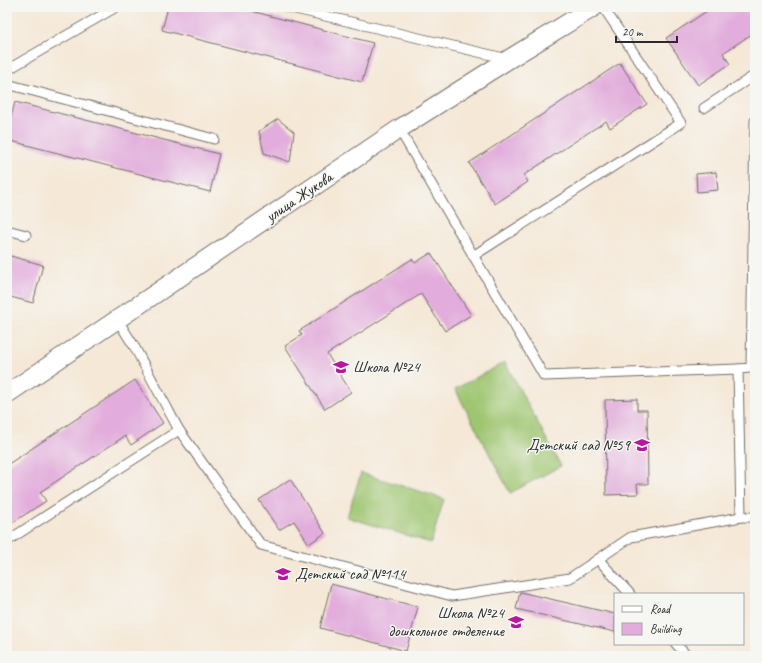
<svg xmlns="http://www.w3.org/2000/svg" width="762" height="663" viewBox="0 0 762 663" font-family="Caveat,sans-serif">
	<rect width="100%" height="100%" fill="#f6f6f2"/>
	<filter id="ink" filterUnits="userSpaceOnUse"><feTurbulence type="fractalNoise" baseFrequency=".025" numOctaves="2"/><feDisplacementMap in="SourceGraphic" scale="8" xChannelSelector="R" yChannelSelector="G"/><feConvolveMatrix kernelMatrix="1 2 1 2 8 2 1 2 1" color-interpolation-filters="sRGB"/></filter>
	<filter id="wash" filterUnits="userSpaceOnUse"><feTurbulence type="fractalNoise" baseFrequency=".012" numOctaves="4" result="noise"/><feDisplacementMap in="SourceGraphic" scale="16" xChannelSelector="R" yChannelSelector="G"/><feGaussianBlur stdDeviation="0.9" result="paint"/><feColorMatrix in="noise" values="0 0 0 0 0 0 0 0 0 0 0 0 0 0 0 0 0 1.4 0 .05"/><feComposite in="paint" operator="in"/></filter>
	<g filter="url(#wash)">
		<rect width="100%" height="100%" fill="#f5e8d7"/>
		<g fill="#9ec570" stroke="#64784e">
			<path d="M 505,362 L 561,466 L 510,493 L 455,389 Z"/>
			<path d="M 361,473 L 444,499 L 431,543 L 347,517 Z"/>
		</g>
		<g id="blocks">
			<g fill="#e2addc">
				<path d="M 168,7 L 236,7 L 373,43 L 362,82 L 162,30 Z"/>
				<path d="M 713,7 L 755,7 L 755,32 L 723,53 L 730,64 L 698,85 L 666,38 Z"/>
				<path d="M 620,63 L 647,104 L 610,128 L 606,121 L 524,175 L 528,182 L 495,204 L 469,163 Z"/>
				<path d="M 15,102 L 219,154 L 210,192 L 7,140 L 7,133 Z"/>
				<path d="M 278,119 L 294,132 L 290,162 L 264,153 L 259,131 Z"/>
				<path d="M 716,172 L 718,190 L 697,192 L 696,174 Z"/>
				<path d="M 431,253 L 471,315 L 445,331 L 421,294 L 327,354 L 351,392 L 325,409 L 285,346 L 302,335 L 299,331 L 412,259 L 415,263 Z"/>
				<path d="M 7,255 L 43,265 L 33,303 L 7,296 Z"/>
				<path d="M 135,380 L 163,423 L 131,445 L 125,436 L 40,492 L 46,501 L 12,523 L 7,515 L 7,465 Z"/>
				<path d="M 637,399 L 637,410 L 647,410 L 648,484 L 637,484 L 638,494 L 606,495 L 605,400 Z"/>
				<path d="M 290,479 L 325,533 L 309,544 L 294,521 L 279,530 L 259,500 Z"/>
				<path d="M 331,584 L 418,607 L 406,651 L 320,628 Z"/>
				<path d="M 520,592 L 615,614 L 615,632 L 516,609 Z"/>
			</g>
		</g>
	</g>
	<g filter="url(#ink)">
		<use href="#blocks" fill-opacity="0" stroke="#726d67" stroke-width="1"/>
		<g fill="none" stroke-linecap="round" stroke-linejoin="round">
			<defs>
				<g id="lane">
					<path d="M 287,7 L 508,59"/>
					<path d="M 7,70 L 116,7"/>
					<path d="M 7,84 L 214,139"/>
					<path d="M 704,108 L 755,75"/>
					<path d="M 755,121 L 751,368 L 738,369 L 741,517 L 755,517"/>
					<path d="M 399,129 L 544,376 L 738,369"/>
					<path d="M 7,230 L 26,235"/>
					<path d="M 473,256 L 681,123 L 603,7"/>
					<path d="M 117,319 L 134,346 L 179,430 L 261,545 L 452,596 L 570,578 L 631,537 L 741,517"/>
					<path d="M 7,541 L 179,430"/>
					<path d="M 598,559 L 630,594"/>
					<path d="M 676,644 L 687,656"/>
				</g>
				<path id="street" d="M 7,394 L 399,129 L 509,59 L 594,7"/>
			</defs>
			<use href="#lane" stroke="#726d67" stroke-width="11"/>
			<use href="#street" stroke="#726d67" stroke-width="20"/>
			<use href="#lane" stroke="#fff" stroke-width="9"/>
			<use href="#street" stroke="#fff" stroke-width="18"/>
		</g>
	</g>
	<defs>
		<symbol id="school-bare" viewBox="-9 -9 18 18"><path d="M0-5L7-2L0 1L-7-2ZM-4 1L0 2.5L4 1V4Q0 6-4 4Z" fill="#b5179e" stroke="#f6f6f2" stroke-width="2.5" paint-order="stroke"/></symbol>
	</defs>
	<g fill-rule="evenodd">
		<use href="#school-bare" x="330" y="356" width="22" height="22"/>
		<use href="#school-bare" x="631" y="434" width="22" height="22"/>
		<use href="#school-bare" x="272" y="563" width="22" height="22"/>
		<use href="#school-bare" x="505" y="611" width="22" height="22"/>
	</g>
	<g text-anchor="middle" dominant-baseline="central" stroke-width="3" stroke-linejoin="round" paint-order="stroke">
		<g font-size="16" fill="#2b2b2b" stroke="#f6f6f2">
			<text transform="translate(299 197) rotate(-34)">улица Жукова</text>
		</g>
		<g font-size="16" fill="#2b2b2b" stroke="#f6f6f2" text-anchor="start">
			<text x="353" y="367">Школа №24</text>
			<text x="630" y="445" text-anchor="end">Детский сад №59</text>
			<text x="295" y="574">Детский сад №114</text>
			<text x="504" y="613" text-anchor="end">Школа №24<tspan x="504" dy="18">дошкольное отделение</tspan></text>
		</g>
	</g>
	<rect width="762" height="663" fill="none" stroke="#f6f6f2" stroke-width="24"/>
	<rect x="614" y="593" width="130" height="52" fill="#f6f6f2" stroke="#a5a5a2"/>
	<rect x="622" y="606" width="20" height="6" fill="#ffffff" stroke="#a5a5a2"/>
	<text x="650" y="613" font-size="12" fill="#2b2b2b">Road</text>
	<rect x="622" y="623" width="20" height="12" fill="#e2addc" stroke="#a5a5a2"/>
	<text x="650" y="633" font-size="12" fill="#2b2b2b">Building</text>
	<path d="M616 36v6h61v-6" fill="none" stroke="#2b2b2b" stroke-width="2"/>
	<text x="622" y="36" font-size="12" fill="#2b2b2b" stroke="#f6f6f2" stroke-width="3" paint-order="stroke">20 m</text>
</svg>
